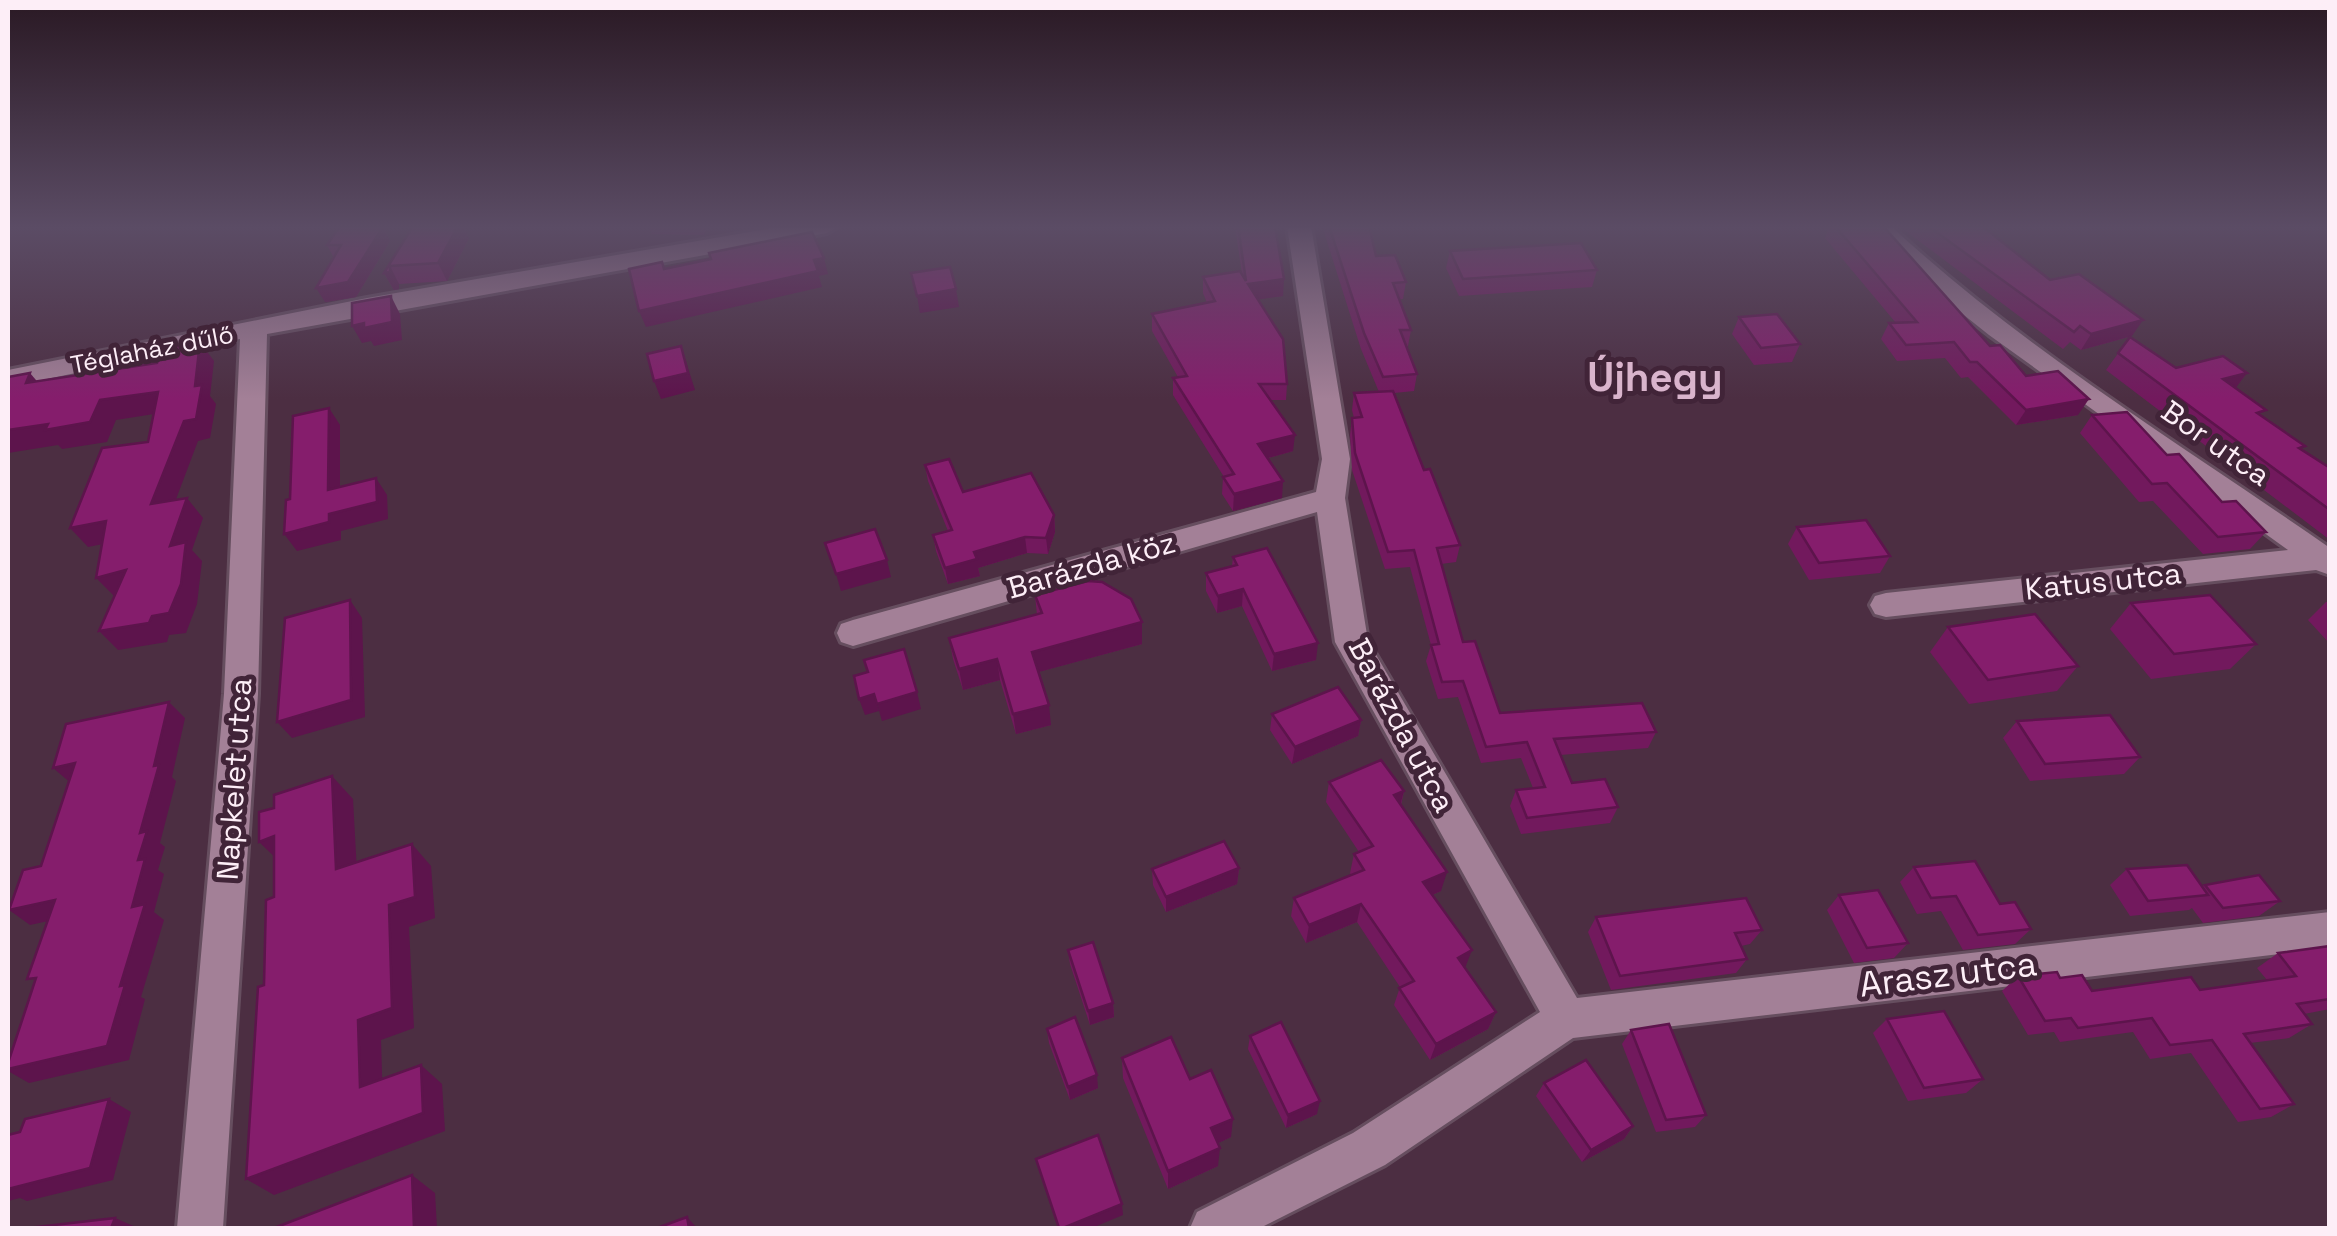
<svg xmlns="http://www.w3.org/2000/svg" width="2337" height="1236" viewBox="0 0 2337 1236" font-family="'Space Grotesk',sans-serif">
	<rect width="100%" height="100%" fill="#4c2e42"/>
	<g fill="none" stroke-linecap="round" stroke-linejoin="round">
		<defs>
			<g id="minor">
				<path d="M 785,226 L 839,226 L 827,233 L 267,334 L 258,694 L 223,1228 L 177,1228 L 224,694 L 240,339 L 8,387 L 8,370 L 367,298 Z"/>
				<path d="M 1287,226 L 1311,226 L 1350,459 L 1345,498 L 1368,641 L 1577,998 L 2330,912 L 2330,948 L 1573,1038 L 1385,1165 L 1260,1228 L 1190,1228 L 1197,1212 L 1353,1133 L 1540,1012 L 1335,642 L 1317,512 L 853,646 L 841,642 L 837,633 L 841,624 L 853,620 L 1316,492 L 1322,459 Z"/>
				<path d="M 1865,226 L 1891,226 C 2023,349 2182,445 2330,548 L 2330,575 L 2316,570 L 1886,617 L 1875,614 L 1870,605 L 1875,596 L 1886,593 L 2288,550 L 1989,335 L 1920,280 Z"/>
			</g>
		</defs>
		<use href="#minor" stroke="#664e5f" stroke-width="6"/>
		<use href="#minor" fill="#a38097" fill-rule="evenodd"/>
	</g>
	<g fill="#72195d">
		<path d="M 340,226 L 388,226 L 385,231 L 390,241 L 356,297 L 325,302 L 334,258 L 327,245 Z"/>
		<path d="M 413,226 L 469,238 L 447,281 L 399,284 L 399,289 L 394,290 L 384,273 Z"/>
		<path d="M 649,226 L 708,226 L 704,235 L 652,234 Z"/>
		<path d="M 1235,226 L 1275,226 L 1283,296 L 1258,299 L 1287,384 L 1286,400 L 1271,400 L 1293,451 L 1268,458 L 1282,498 L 1233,511 L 1222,494 L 1223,477 L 1224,477 L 1173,395 L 1173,378 L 1178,377 L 1152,331 L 1152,314 L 1207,303 L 1203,293 L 1203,277 L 1242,274 Z"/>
		<path d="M 1325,226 L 1369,226 L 1376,256 L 1406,282 L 1403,299 L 1399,299 L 1411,330 L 1408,346 L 1406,347 L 1417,374 L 1414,391 L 1394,393 L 1424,470 L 1460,545 L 1456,562 L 1441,564 L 1463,642 L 1500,713 L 1656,732 L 1648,748 L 1560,755 L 1572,783 L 1618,807 L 1610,823 L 1521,834 L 1510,806 L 1516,790 L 1533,788 L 1521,758 L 1481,763 L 1458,697 L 1438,699 L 1426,661 L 1431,645 L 1410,567 L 1385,569 L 1352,470 L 1350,435 L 1352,418 L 1354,418 L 1352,410 L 1354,393 L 1379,392 L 1361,349 L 1324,232 Z"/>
		<path d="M 1824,226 L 1883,226 L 1990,346 L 2026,376 L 2078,415 L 2016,425 L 1968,377 L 1961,378 L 1945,358 L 1897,361 L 1881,339 L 1889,323 L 1896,323 L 1825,238 L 1828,231 Z"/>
		<path d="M 1899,226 L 1983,226 L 2050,280 L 2132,336 L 2081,350 L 2070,342 L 2063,349 Z"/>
		<path d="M 1450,251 L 1597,270 L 1592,287 L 1459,296 L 1446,268 Z"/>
		<path d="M 1739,317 L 1800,344 L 1792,362 L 1754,365 L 1732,334 Z"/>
		<path d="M 2130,337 L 2176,368 L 2247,373 L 2235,388 L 2262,416 L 2302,450 L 2330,468 L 2330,540 L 2106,370 Z"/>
		<path d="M 2092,415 L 2167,455 L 2222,502 L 2266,532 L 2250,549 L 2203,554 L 2153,501 L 2139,502 L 2080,433 Z"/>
		<path d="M 925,465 L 963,492 L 1054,515 L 1055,532 L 1048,554 L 1027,553 L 978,568 L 980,576 L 948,584 L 936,551 L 933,535 L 948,531 L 928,481 Z"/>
		<path d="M 1797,527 L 1890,556 L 1880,573 L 1809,580 L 1788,544 Z"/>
		<path d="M 1233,557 L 1316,660 L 1272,671 L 1242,606 L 1217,613 L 1206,591 L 1206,573 L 1232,566 Z"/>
		<path d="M 1035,595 L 1142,644 L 1038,672 L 1051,725 L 1016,734 L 1000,680 L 963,690 L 953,659 L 949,638 L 1037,615 Z"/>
		<path d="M 2326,602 L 2330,602 L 2330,644 L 2308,620 Z"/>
		<path d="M 2131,603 L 2256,644 L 2230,669 L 2151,679 L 2110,629 Z"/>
		<path d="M 1948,627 L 2078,666 L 2057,691 L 1969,704 L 1930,652 Z"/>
		<path d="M 1272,714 L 1361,720 L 1358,736 L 1292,764 L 1270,730 Z"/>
		<path d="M 2017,721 L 2140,757 L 2124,774 L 2030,781 L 2003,738 Z"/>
		<path d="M 1329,782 L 1404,791 L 1401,805 L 1441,891 L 1432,895 L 1465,968 L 1496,1012 L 1488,1029 L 1430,1060 L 1394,1005 L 1400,987 L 1357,922 L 1306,943 L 1291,916 L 1294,898 L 1351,875 L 1350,873 L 1354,854 L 1359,852 L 1326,802 Z"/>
		<path d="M 1914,867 L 2000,904 L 2031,929 L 2015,944 L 1963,950 L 1941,911 L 1917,914 L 1900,882 Z"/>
		<path d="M 1239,868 L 1237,884 L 1166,912 L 1153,885 L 1152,869 Z"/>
		<path d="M 2127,869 L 2202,886 L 2205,885 L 2280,901 L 2259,916 L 2203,923 L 2192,908 L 2189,910 L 2130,916 L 2110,885 Z"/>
		<path d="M 1839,895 L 1908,943 L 1894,958 L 1854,963 L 1827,910 Z"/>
		<path d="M 1596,917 L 1762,930 L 1750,944 L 1741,946 L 1747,959 L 1736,973 L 1611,990 L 1588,932 Z"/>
		<path d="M 2330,946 L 2330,1009 L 2304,1014 L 2312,1024 L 2289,1038 L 2250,1043 L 2294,1104 L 2271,1117 L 2238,1122 L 2191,1053 L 2150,1059 L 2133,1032 L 2060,1042 L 2054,1032 L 2028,1035 L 2002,991 L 2018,976 L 2060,978 L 2092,991 L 2200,990 L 2267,980 L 2257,968 L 2278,953 Z"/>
		<path d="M 1068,950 L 1113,1003 L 1114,1017 L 1090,1025 L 1070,964 Z"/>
		<path d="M 1887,1019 L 1983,1079 L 1966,1093 L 1908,1101 L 1873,1033 Z"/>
		<path d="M 1047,1029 L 1098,1088 L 1070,1100 L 1049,1043 Z"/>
		<path d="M 1631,1030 L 1706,1115 L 1695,1127 L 1656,1132 L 1622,1044 Z"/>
		<path d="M 1250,1036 L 1317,1114 L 1286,1128 L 1248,1049 Z"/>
		<path d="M 1122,1058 L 1190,1079 L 1231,1137 L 1218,1143 L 1218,1166 L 1168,1189 L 1123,1078 Z"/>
		<path d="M 1544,1083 L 1633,1126 L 1624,1139 L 1582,1162 L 1536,1096 Z"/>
	</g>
	<g fill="#5d144c">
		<path d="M 371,226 L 388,226 L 385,231 L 390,241 L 356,297 L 325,302 L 316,288 Z"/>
		<path d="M 458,226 L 463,226 L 469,238 L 447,281 L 438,263 Z"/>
		<path d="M 824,258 L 828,274 L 819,276 L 822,287 L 646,327 L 639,311 Z"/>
		<path d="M 390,266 L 399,284 L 399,289 L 394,290 L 384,273 Z"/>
		<path d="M 1284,279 L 1283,296 L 1248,301 L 1248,284 Z"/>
		<path d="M 956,289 L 959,307 L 920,313 L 917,296 Z"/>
		<path d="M 391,296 L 400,314 L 402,340 L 374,346 L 371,341 L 362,343 L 352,326 L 364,323 Z"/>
		<path d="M 2143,320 L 2132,336 L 2081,350 L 2091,334 Z"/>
		<path d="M 200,342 L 214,361 L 210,396 L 216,404 L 210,438 L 198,441 L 167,523 L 151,504 L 195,386 Z"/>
		<path d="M 681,346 L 695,390 L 661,399 L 654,381 Z"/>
		<path d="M 30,373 L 47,393 L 26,383 Z"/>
		<path d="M 2247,373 L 2234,390 L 2223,379 Z"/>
		<path d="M 158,392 L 173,411 L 116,420 L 107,442 L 62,449 L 58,445 L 8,453 L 8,430 L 48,424 L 100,400 Z"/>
		<path d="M 2089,399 L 2078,415 L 2016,425 L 2026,410 Z"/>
		<path d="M 329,408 L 340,425 L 340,507 L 328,490 Z"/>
		<path d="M 1295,435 L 1293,451 L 1257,461 L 1258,444 Z"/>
		<path d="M 376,478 L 387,495 L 388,519 L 341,531 L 341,540 L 297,551 L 284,534 L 329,514 Z"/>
		<path d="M 1283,481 L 1282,498 L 1233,511 L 1234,494 Z"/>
		<path d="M 187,498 L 203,518 L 192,550 L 202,561 L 197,604 L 186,633 L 169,635 L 167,642 L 118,650 L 99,631 L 170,546 Z"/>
		<path d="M 1054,515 L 1055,532 L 1048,554 L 1046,538 Z"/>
		<path d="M 106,521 L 123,540 L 88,547 L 70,528 Z"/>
		<path d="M 1025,537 L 1027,553 L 978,568 L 980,576 L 948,584 L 945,568 L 974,552 Z"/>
		<path d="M 887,560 L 891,577 L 841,591 L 836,574 Z"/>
		<path d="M 126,570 L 115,597 L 96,578 Z"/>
		<path d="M 1243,589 L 1242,606 L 1217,613 L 1218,596 Z"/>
		<path d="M 350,600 L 362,618 L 365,717 L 292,738 L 277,722 Z"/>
		<path d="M 1142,622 L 1142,644 L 1035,673 L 1032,652 Z"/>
		<path d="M 1318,643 L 1316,660 L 1272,671 L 1274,654 Z"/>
		<path d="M 997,659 L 1000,680 L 963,690 L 959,669 Z"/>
		<path d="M 917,692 L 921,709 L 882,721 L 877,704 Z"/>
		<path d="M 874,694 L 879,711 L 865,715 L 859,699 Z"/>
		<path d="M 169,702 L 185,718 L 172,777 L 176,781 L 160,843 L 165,847 L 158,870 L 164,874 L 154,912 L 164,920 L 141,997 L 145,999 L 129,1060 L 29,1083 L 8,1071 L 8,1069 L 120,986 L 138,860 L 140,833 Z"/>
		<path d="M 1049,705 L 1051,725 L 1016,734 L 1013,714 Z"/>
		<path d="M 1361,720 L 1358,736 L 1292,764 L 1295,747 Z"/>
		<path d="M 75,763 L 72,784 L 53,768 Z"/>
		<path d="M 332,776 L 353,799 L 358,891 L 336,869 Z"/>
		<path d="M 1404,791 L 1399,810 L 1394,795 Z"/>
		<path d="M 274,836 L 282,864 L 259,842 Z"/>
		<path d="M 412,844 L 431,866 L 435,918 L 409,927 L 414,1028 L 381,1040 L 383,1106 L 360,1087 L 358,1020 L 389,905 Z"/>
		<path d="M 1239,868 L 1237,884 L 1166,912 L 1166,897 Z"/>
		<path d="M 1447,872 L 1441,891 L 1418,901 L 1423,882 Z"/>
		<path d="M 55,900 L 76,915 L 30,925 L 9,910 Z"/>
		<path d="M 1361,904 L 1357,922 L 1306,943 L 1309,925 Z"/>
		<path d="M 1472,950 L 1465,968 L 1458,958 Z"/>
		<path d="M 1113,1003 L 1114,1017 L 1090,1025 L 1088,1011 Z"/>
		<path d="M 1496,1012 L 1488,1029 L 1430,1060 L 1436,1044 Z"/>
		<path d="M 421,1065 L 442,1084 L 445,1131 L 274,1195 L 246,1179 Z"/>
		<path d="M 1097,1075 L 1098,1088 L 1070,1100 L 1068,1087 Z"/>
		<path d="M 109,1099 L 131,1112 L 113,1180 L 27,1201 L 20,1198 L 8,1201 L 8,1186 Z"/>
		<path d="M 1320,1101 L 1317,1114 L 1286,1128 L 1288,1115 Z"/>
		<path d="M 1233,1119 L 1231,1137 L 1210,1147 L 1211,1128 Z"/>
		<path d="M 1633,1126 L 1624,1139 L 1582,1162 L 1591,1150 Z"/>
		<path d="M 1220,1148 L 1218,1166 L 1168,1189 L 1168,1171 Z"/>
		<path d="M 412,1175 L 435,1193 L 437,1228 L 414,1228 Z"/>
		<path d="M 1122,1204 L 1123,1215 L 1092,1228 L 1063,1228 Z"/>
		<path d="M 687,1217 L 697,1228 L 698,1228 L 689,1228 Z"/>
		<path d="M 115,1218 L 138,1228 L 111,1228 Z"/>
	</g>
	<g fill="#851d6c" stroke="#5d144c" stroke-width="2.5">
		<path d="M 340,226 L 383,227 L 348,282 L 316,288 L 341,245 L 327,245 Z"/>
		<path d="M 413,226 L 458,226 L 438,263 L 390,266 L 390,272 L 384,273 Z"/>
		<path d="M 1238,226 L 1275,226 L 1284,279 L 1248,284 L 1283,339 L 1287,384 L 1259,384 L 1295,435 L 1258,444 L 1283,481 L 1234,494 L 1223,477 L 1234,474 L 1173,378 L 1187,376 L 1152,314 L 1215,301 L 1203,277 L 1240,271 L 1246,281 Z"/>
		<path d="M 1329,226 L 1369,226 L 1376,256 L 1395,255 L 1406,282 L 1393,283 L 1411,330 L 1400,330 L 1417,374 L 1383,377 L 1364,333 Z"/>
		<path d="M 1835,226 L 1883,226 L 1990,346 L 2000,345 L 2026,376 L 2058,371 L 2089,399 L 2026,410 L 1977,362 L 1970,362 L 1954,342 L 1906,345 L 1889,323 L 1917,322 Z"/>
		<path d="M 1928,226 L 1982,226 L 2050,280 L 2079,274 L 2143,320 L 2091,334 L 2080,326 L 2074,332 Z"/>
		<path d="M 812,232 L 824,258 L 814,260 L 818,271 L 639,311 L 629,269 L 662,262 L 664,269 L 711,259 L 709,253 Z"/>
		<path d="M 1581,243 L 1597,270 L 1463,279 L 1450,251 Z"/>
		<path d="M 950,267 L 956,289 L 917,296 L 911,273 Z"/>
		<path d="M 391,296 L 392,322 L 364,328 L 364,323 L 352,326 L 352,303 Z"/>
		<path d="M 1777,314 L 1800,344 L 1761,348 L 1739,317 Z"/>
		<path d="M 2130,337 L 2176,368 L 2223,356 L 2247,373 L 2223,379 L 2266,410 L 2257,413 L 2305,446 L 2299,448 L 2330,468 L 2330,510 L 2118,353 Z"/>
		<path d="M 200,342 L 195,386 L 202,385 L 196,419 L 184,421 L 151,504 L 187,498 L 170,546 L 186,542 L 181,584 L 169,613 L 152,616 L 149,623 L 99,631 L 126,570 L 96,578 L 106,521 L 70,528 L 102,448 L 148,442 L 158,392 L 100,400 L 90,422 L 45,430 L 48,424 L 8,430 L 8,377 L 30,373 L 26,383 L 157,363 L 159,350 Z"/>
		<path d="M 681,346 L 688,373 L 654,381 L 647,354 Z"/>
		<path d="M 1393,391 L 1424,470 L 1430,469 L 1460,545 L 1437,548 L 1463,642 L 1475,641 L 1500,713 L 1642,703 L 1656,732 L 1554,739 L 1572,783 L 1605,779 L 1618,807 L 1527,818 L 1516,790 L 1545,787 L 1527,742 L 1486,747 L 1463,681 L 1442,682 L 1431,645 L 1439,644 L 1414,550 L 1388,552 L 1355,453 L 1352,418 L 1362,417 L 1354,393 Z"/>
		<path d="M 329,408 L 328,490 L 376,478 L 377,502 L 329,514 L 329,522 L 284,534 L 286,500 L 290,499 L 293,416 Z"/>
		<path d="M 2127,412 L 2167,455 L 2179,454 L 2222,502 L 2236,501 L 2266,532 L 2218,537 L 2167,483 L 2152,484 L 2092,415 Z"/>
		<path d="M 949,459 L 963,492 L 1031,473 L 1054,515 L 1046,538 L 1025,537 L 974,552 L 977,559 L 945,568 L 933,535 L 952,530 L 925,465 Z"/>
		<path d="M 1866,520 L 1890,556 L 1819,563 L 1797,527 Z"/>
		<path d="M 875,529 L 887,560 L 836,574 L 825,543 Z"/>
		<path d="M 1267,548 L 1318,643 L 1274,654 L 1243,589 L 1218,596 L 1206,573 L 1237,565 L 1233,557 Z"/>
		<path d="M 1088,581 L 1102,582 L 1131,599 L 1142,622 L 1032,652 L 1049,705 L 1013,714 L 997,659 L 959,669 L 949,638 L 1042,613 L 1035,595 Z"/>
		<path d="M 2210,595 L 2256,644 L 2174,654 L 2131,603 Z"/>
		<path d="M 350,600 L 351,700 L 277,722 L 285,618 Z"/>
		<path d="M 2035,614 L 2078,666 L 1988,680 L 1948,627 Z"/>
		<path d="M 904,649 L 917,692 L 877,704 L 874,694 L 859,699 L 854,676 L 868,672 L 864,660 Z"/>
		<path d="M 1338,687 L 1361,720 L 1295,747 L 1272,714 Z"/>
		<path d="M 169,702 L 154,766 L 159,765 L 140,833 L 147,831 L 138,860 L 145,859 L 132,907 L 145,904 L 120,986 L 125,985 L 107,1046 L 8,1069 L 8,1063 L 36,978 L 27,979 L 55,900 L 9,910 L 23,870 L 41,866 L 75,763 L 53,768 L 66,724 Z"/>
		<path d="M 2110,715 L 2140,757 L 2045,764 L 2017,721 Z"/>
		<path d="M 1381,760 L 1404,791 L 1394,795 L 1447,872 L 1423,882 L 1472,950 L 1458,958 L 1496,1012 L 1436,1044 L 1399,988 L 1414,981 L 1361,904 L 1309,925 L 1294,898 L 1364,870 L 1354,854 L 1373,846 L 1329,782 Z"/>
		<path d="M 332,776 L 336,869 L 412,844 L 415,897 L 389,905 L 392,1008 L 358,1020 L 360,1087 L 421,1065 L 423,1113 L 246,1179 L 258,987 L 264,985 L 266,900 L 274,897 L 274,836 L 259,842 L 259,812 L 274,808 L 274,795 Z"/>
		<path d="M 1224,841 L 1239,868 L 1166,897 L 1152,869 Z"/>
		<path d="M 1975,861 L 2000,904 L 2015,902 L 2031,929 L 1978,935 L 1956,896 L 1931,898 L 1914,867 Z"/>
		<path d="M 2187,865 L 2208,895 L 2148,901 L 2127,869 Z"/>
		<path d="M 2259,875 L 2280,901 L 2223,908 L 2205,885 Z"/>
		<path d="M 1878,890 L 1908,943 L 1867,948 L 1839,895 Z"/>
		<path d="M 1746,898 L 1762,930 L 1735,933 L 1747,959 L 1620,976 L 1596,917 Z"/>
		<path d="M 1093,942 L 1113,1003 L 1088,1011 L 1068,950 Z"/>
		<path d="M 2330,946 L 2330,999 L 2297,1004 L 2312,1024 L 2244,1034 L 2294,1104 L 2260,1109 L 2212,1040 L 2170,1045 L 2152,1018 L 2078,1028 L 2071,1018 L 2045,1021 L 2018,976 L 2057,972 L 2060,978 L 2082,975 L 2092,991 L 2191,977 L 2200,990 L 2296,976 L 2278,953 Z"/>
		<path d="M 1944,1011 L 1983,1079 L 1924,1088 L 1887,1019 Z"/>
		<path d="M 1075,1017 L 1097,1075 L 1068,1087 L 1047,1029 Z"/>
		<path d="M 1281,1022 L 1320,1101 L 1288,1115 L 1250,1036 Z"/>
		<path d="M 1669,1024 L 1706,1115 L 1666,1120 L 1631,1030 Z"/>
		<path d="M 1171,1037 L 1190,1079 L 1211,1070 L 1233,1119 L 1211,1128 L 1220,1148 L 1168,1171 L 1122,1058 Z"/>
		<path d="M 1586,1060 L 1633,1126 L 1591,1150 L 1544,1083 Z"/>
		<path d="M 109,1099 L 90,1168 L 8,1189 L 8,1135 L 20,1132 L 25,1119 Z"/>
		<path d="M 1098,1135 L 1122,1204 L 1063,1228 L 1059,1228 L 1036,1159 Z"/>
		<path d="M 412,1175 L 414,1228 L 274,1228 Z"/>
		<path d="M 687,1217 L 689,1228 L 657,1228 Z"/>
		<path d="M 115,1218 L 111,1228 L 28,1228 Z"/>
	</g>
	<linearGradient id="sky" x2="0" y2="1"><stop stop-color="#2a1924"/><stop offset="0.57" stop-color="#5b4c65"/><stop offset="1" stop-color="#5b4c65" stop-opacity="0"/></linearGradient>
	<rect width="2337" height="399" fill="url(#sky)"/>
	<g text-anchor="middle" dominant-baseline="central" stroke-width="10" stroke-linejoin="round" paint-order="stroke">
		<g font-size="25" fill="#fdeef7" stroke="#412438">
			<text transform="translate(152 349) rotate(-11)">Téglaház dűlő</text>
		</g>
		<g font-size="30" fill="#fdeef7" stroke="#412438">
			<text transform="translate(2216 443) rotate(35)">Bor utca</text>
			<text transform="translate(1091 565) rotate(-16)">Barázda köz</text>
			<text transform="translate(2103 581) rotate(-6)">Katus utca</text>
			<text transform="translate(1402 725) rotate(62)">Barázda utca</text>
			<text transform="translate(234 779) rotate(-86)">Napkelet utca</text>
		</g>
		<g font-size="35" fill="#fdeef7" stroke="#412438">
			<text transform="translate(1948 974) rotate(-7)">Arasz utca</text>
		</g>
		<g font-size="40" font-weight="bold" fill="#d9b4cc" stroke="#412438">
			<text x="1655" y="377">Újhegy</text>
		</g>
	</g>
	<rect width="2337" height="1236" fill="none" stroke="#fdeef7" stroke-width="20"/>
</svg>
